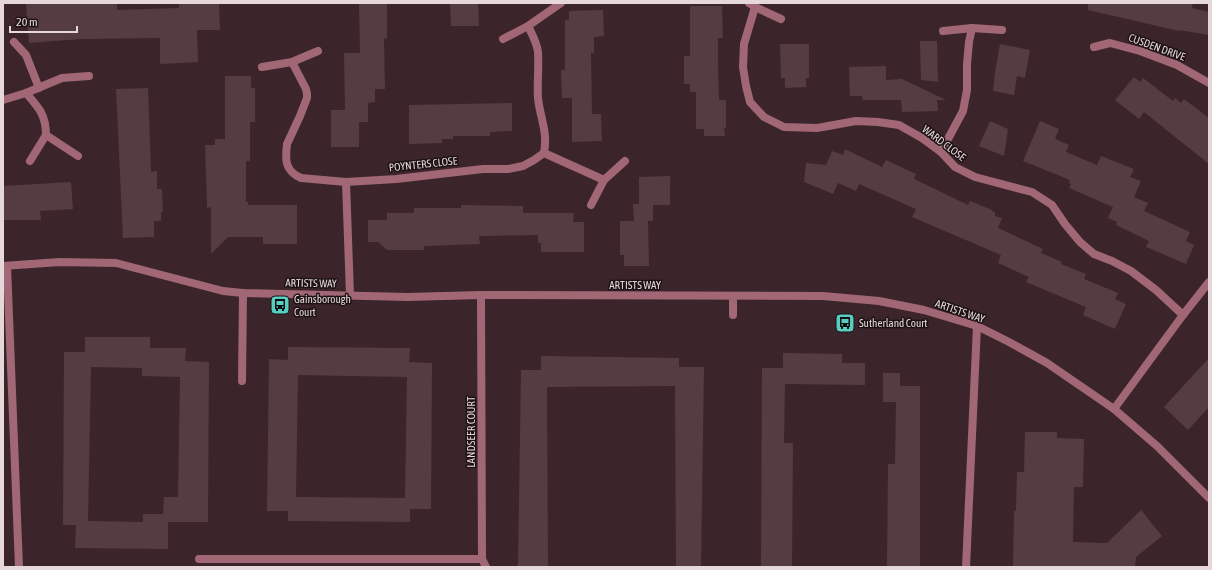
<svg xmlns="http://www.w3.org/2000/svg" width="1212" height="570" viewBox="0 0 1212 570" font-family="'Asap Condensed',sans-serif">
	<rect width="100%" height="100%" fill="#3c252a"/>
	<g fill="#543c41" fill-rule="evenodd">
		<path d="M 26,3 L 117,3 L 117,10 L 179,8 L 179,3 L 219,3 L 220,30 L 197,30 L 198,62 L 160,64 L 160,38 L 81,39 L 29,43 Z"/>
		<path d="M 359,3 L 387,3 L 387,38 L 384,39 L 385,89 L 375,89 L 375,102 L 368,103 L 368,122 L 359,122 L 359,147 L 331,147 L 331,110 L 345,110 L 344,53 L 360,53 Z"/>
		<path d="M 450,3 L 478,3 L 479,26 L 451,26 Z"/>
		<path d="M 1088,3 L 1193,3 L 1192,8 L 1209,12 L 1209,35 L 1179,30 L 1179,31 L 1088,10 Z"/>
		<path d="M 690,6 L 722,6 L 723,38 L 718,38 L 718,70 L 719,100 L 726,100 L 726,128 L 724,128 L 725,136 L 704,136 L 704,129 L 696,129 L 696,92 L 690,92 L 690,84 L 684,84 L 684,56 L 690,56 Z"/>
		<path d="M 603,10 L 604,36 L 594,37 L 594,53 L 591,53 L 592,114 L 601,114 L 602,141 L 572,142 L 572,98 L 562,98 L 561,70 L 565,70 L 565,20 L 569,20 L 569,11 Z"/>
		<path d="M 920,41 L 937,41 L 938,82 L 921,80 Z"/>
		<path d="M 780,44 L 809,44 L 809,78 L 806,78 L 806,87 L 785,88 L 785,78 L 781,78 Z"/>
		<path d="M 1000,44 L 1030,50 L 1025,78 L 1017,76 L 1014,95 L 993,91 L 995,72 Z"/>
		<path d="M 886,66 L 886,80 L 900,79 L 900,78 L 946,100 L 937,100 L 938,111 L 902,112 L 901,100 L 863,100 L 862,96 L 850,96 L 849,67 Z"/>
		<path d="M 225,76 L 251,76 L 251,88 L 255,88 L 255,122 L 250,122 L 250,161 L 246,161 L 246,202 L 248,202 L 248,205 L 297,205 L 297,244 L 263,244 L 263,237 L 228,237 L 211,254 L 211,207 L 207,208 L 205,145 L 215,145 L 215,139 L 225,139 Z"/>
		<path d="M 1134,77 L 1140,82 L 1143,78 L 1173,101 L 1175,98 L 1181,103 L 1184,99 L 1209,118 L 1209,164 L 1144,112 L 1139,119 L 1115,100 Z"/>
		<path d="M 148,88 L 151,172 L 157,171 L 157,189 L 162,189 L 163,212 L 161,212 L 161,221 L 154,221 L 154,237 L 123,238 L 116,89 Z"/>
		<path d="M 512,103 L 512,131 L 490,132 L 490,136 L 453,136 L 453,139 L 442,139 L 442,143 L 409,144 L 409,105 Z"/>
		<path d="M 990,121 L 1008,129 L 1004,156 L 979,146 Z"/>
		<path d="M 1040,121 L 1059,129 L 1055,139 L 1069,145 L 1066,152 L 1097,165 L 1101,156 L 1134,169 L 1130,177 L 1141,181 L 1134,197 L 1148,203 L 1144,211 L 1190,232 L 1186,241 L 1194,245 L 1186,264 L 1146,247 L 1149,241 L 1116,225 L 1117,222 L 1108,218 L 1113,207 L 1069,188 L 1071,184 L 1069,183 L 1070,180 L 1023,161 Z"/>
		<path d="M 845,149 L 882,167 L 886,160 L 916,174 L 914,179 L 968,205 L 970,201 L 992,210 L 991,211 L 995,212 L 995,216 L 1002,218 L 998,228 L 1043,249 L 1041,253 L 1062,262 L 1061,264 L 1086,274 L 1084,279 L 1118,293 L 1115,299 L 1126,304 L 1115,329 L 1083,315 L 1086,307 L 1026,282 L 1029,277 L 998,263 L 1001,255 L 912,217 L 916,209 L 859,184 L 856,191 L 838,183 L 833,194 L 804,182 L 806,163 L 826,165 L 832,151 L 843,155 Z"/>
		<path d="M 670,176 L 670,205 L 653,205 L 653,221 L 648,221 L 649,266 L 624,266 L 624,255 L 620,255 L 620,221 L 634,221 L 633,204 L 639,204 L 639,177 Z"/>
		<path d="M 71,182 L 73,209 L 40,211 L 41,220 L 3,220 L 3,186 Z"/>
		<path d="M 461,205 L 523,206 L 523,213 L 574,213 L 573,222 L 584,222 L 584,252 L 541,252 L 541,243 L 538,243 L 538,235 L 479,236 L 480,244 L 424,246 L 424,250 L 387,250 L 378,242 L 368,242 L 368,220 L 387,220 L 387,213 L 414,213 L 414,208 L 461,208 Z"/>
		<path d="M 85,337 L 150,337 L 150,348 L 186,348 L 185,361 L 209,362 L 208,522 L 168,522 L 168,549 L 75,548 L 76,525 L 63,525 L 64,352 L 85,352 ZM 91,367 L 142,368 L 142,376 L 180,377 L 178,497 L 164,497 L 163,514 L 143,514 L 143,522 L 88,521 Z"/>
		<path d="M 288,347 L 410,348 L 409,362 L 432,363 L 431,509 L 410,509 L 410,522 L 288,521 L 288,511 L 267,511 L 269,359 L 288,360 ZM 298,375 L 407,377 L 405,498 L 296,497 Z"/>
		<path d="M 783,353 L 842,354 L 842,363 L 865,363 L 865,385 L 785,384 L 784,443 L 793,443 L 792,567 L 761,567 L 762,368 L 783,368 Z"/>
		<path d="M 541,356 L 679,358 L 679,367 L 704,367 L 701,567 L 676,567 L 675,386 L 547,387 L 548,567 L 518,567 L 521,370 L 541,370 Z"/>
		<path d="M 1209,358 L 1209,407 L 1188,430 L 1164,407 Z"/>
		<path d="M 883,373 L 900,373 L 900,386 L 920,386 L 920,567 L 887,567 L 888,464 L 895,464 L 896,402 L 883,402 Z"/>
		<path d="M 1025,432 L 1057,432 L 1057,438 L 1084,439 L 1083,487 L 1074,487 L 1073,542 L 1107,543 L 1141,510 L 1162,536 L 1136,557 L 1135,567 L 1013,567 L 1014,511 L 1016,511 L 1017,472 L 1024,472 Z"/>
	</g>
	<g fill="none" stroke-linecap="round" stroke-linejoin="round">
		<g stroke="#a16774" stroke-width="8">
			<path d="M 733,315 L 733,296"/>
			<path d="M 242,381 L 243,293"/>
		</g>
		<g stroke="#a16774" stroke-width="8">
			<path d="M 749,3 L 755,7 L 744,44 L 743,67 L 746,86 L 750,102 L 764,117 L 784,127 L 817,128 L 856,121 L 878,122 L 899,125 L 922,138 L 941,152 L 955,167 L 975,177 L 1032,192 L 1052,205 L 1065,224 L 1080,242 L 1094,254 L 1112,261 L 1131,271 L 1156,290 L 1183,315"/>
			<path d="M 755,7 L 781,19"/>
			<path d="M 972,28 L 1002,30"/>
			<path d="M 503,39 L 528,26"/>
			<path d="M 14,42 L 26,55 L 39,88"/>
			<path d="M 1094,47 L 1110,43 L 1140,51 L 1177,65 L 1209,83"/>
			<path d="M 292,62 L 318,51"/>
			<path d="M 262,67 L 292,62 L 306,89 L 307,94 L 307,98 L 300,116 L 287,144 C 285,160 285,171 301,178 L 346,182 L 396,179 L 483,169 L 508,169 L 523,166 L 534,160 L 544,153 C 548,131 540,118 538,98 C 537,83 539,67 538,52 C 537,43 532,34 528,26 L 561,3"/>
			<path d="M 26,93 C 39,108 46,115 46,135 L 78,156"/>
			<path d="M 3,100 L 26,93 L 62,78 L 89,76"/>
			<path d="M 941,152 L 963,111 L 967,90 L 967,64 L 969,42 L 972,28 L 943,31"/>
			<path d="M 544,153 L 604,180 L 625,161"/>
			<path d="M 30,161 L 46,135"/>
			<path d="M 346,182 L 350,295"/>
			<path d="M 591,205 L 604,180"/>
			<path d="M 3,266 L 60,262 L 116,263 L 223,291 L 243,293 L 407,297 L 481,295 L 823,296 L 879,301 L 924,310 L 977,326 L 1009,342 L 1047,363 L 1114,409 L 1157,446 L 1209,498"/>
			<path d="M 7,266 L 19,567"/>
			<path d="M 481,295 L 482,559 L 486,567"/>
			<path d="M 1114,409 L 1183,315 L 1209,282"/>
			<path d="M 199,559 L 482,559"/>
			<path d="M 966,567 L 977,326"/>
		</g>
	</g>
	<defs>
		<symbol id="bus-square" viewBox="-11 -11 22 22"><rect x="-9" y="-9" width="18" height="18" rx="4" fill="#57cec1" stroke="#1c1214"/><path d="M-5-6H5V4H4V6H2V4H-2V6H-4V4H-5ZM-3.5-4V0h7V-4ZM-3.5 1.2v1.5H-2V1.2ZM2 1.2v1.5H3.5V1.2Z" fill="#111"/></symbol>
	</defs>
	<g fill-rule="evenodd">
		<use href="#bus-square" x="269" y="294" width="22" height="22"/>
		<use href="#bus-square" x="834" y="312" width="22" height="22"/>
	</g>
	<g text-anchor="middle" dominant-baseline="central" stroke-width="3" stroke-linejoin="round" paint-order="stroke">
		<g font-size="11" fill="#e6d7d9" stroke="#1c1214">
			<text transform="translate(1157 47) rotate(20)">CUSDEN DRIVE</text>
			<text transform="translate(944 143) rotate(37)">WARD CLOSE</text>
			<text transform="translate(423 164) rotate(-6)">POYNTERS CLOSE</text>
			<text transform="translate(311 283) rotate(1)">ARTISTS WAY</text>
			<text x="635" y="285">ARTISTS WAY</text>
			<text transform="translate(960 311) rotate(19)">ARTISTS WAY</text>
			<text transform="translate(471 432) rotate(-90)">LANDSEER COURT</text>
		</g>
		<g font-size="11" fill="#e6d7d9" stroke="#1c1214" text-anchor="start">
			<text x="294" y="299">Gainsborough<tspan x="294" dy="13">Court</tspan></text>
			<text x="859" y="323">Sutherland Court</text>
		</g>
	</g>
	<rect width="1212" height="570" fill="none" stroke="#e6d7d9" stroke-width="8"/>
	<path d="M10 26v6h67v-6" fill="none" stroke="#e6d7d9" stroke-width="2"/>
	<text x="16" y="26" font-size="12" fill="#e6d7d9" stroke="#1c1214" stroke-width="3" paint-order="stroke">20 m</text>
</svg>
